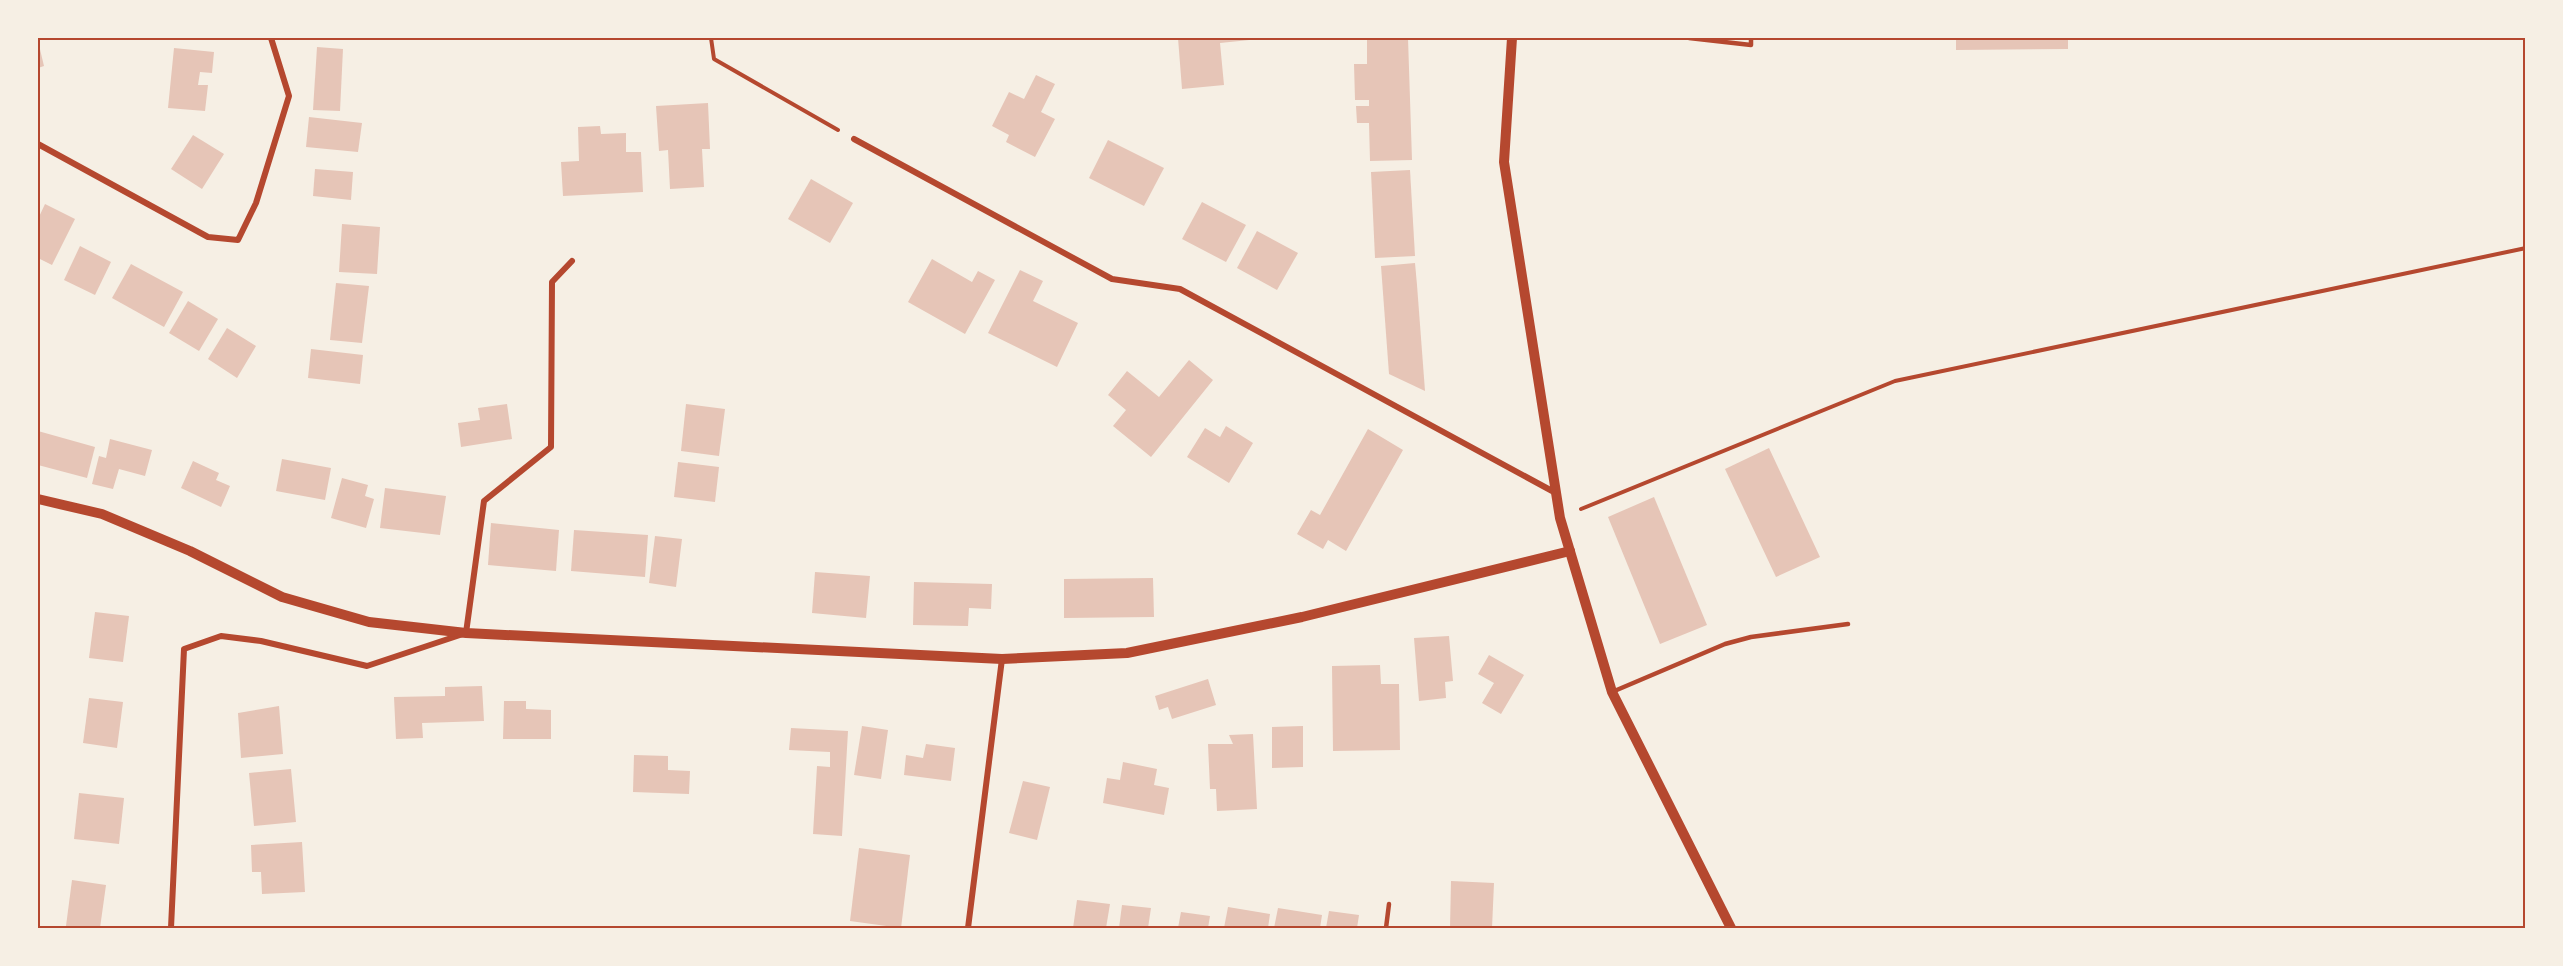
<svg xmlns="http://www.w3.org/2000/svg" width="2563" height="966" viewBox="0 0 2563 966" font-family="'Noto Sans',sans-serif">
	<rect width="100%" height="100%" fill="#f6efe4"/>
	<g fill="#e6c5b7">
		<path d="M 1178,38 L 1259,38 L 1259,39 L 1220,43 L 1224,85 L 1182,89 Z"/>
		<path d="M 1367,38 L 1408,38 L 1412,160 L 1370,161 L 1369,123 L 1357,123 L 1356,106 L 1369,106 L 1369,100 L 1355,100 L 1354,64 L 1367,64 Z"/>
		<path d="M 1956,38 L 2068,38 L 2068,49 L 1956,50 Z"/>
		<path d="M 38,41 L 44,66 L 38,68 Z"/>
		<path d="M 317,47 L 343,49 L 340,111 L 313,110 Z"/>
		<path d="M 174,48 L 214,52 L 212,73 L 200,72 L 198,85 L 208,85 L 205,111 L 168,108 Z"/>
		<path d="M 1036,75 L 1055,84 L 1041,112 L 1055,119 L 1035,157 L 1006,142 L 1009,135 L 992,126 L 1009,92 L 1024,99 Z"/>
		<path d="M 708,103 L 710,149 L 702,149 L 704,187 L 670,189 L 668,150 L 659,151 L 656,106 Z"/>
		<path d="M 309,117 L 362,123 L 358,152 L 306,147 Z"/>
		<path d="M 600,126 L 601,134 L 626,133 L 626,152 L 641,152 L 643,192 L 563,196 L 561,162 L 579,161 L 578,127 Z"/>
		<path d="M 193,135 L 224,154 L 202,189 L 171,169 Z"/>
		<path d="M 1108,140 L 1164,168 L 1144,206 L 1089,178 Z"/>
		<path d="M 315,169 L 353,172 L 351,200 L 313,196 Z"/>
		<path d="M 1410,170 L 1415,256 L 1375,258 L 1371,172 Z"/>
		<path d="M 811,179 L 853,203 L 830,243 L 788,219 Z"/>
		<path d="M 1202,202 L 1246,225 L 1226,262 L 1182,239 Z"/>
		<path d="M 45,204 L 75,219 L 52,265 L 38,258 L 38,219 Z"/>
		<path d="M 342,224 L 380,227 L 377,274 L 339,272 Z"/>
		<path d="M 1257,231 L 1298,253 L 1277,290 L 1237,268 Z"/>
		<path d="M 80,246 L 111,262 L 95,295 L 64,280 Z"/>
		<path d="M 932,259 L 972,282 L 978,271 L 995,280 L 965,334 L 908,302 Z"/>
		<path d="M 1415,263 L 1417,285 L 1425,391 L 1389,374 L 1381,266 Z"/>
		<path d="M 131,264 L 183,292 L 164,327 L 112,298 Z"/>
		<path d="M 1020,270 L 1043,281 L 1033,301 L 1078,323 L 1057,367 L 988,333 Z"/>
		<path d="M 336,283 L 369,286 L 362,343 L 330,340 Z"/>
		<path d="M 188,301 L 218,319 L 199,351 L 169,333 Z"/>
		<path d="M 227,328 L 256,346 L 237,378 L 208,359 Z"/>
		<path d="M 311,349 L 363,355 L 360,384 L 308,378 Z"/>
		<path d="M 1189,360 L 1213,380 L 1151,457 L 1113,426 L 1126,410 L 1108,395 L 1127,371 L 1159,397 Z"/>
		<path d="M 507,404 L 512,439 L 461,447 L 458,423 L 480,420 L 478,408 Z"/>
		<path d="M 686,404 L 725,409 L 719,456 L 681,451 Z"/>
		<path d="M 1226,426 L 1253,443 L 1229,483 L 1187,457 L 1205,428 L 1220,437 Z"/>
		<path d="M 1368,429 L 1403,450 L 1346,551 L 1328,540 L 1323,549 L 1297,534 L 1311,510 L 1320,515 Z"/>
		<path d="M 38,431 L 95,447 L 87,478 L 38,465 Z"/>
		<path d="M 110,439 L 152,450 L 145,476 L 119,469 L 113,489 L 92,484 L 99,456 L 106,458 Z"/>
		<path d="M 1769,448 L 1820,557 L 1776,577 L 1725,469 Z"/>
		<path d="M 282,459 L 331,468 L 325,500 L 276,491 Z"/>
		<path d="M 193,461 L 219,473 L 216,480 L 230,486 L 221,507 L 181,488 Z"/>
		<path d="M 678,462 L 719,467 L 715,502 L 674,497 Z"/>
		<path d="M 342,478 L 368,485 L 365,496 L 374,499 L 366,528 L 331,518 Z"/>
		<path d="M 385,488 L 446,496 L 440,535 L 380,528 Z"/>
		<path d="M 1654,497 L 1707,625 L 1660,644 L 1608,517 Z"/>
		<path d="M 491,523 L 559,530 L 556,571 L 488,565 Z"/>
		<path d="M 574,530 L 648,535 L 645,577 L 571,571 Z"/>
		<path d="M 655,536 L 682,539 L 676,587 L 649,583 Z"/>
		<path d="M 815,572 L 870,576 L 866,618 L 812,613 Z"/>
		<path d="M 1153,578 L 1154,617 L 1064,618 L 1064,579 Z"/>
		<path d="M 914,582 L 992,584 L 991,609 L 969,608 L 968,626 L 913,625 Z"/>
		<path d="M 95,612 L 129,616 L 123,662 L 89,658 Z"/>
		<path d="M 1449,636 L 1453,681 L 1445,682 L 1446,698 L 1419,701 L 1414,638 Z"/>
		<path d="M 1489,655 L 1524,675 L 1501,714 L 1482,703 L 1494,683 L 1478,674 Z"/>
		<path d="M 1380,665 L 1381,684 L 1399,684 L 1400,750 L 1333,751 L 1332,666 Z"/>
		<path d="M 1208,679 L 1216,705 L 1172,719 L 1168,707 L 1159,710 L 1155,696 Z"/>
		<path d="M 482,686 L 484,721 L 422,723 L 423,738 L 396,739 L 394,697 L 445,696 L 445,687 Z"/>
		<path d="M 89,698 L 123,702 L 117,748 L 83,743 Z"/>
		<path d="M 504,701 L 526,701 L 526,709 L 551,710 L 551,739 L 503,739 Z"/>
		<path d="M 279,706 L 283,754 L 241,758 L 238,713 Z"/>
		<path d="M 862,726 L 888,730 L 881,779 L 854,775 Z"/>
		<path d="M 1303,726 L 1303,767 L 1272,768 L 1272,727 Z"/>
		<path d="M 791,728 L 848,731 L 842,836 L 813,834 L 817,766 L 830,767 L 830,752 L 789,750 Z"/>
		<path d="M 1253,734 L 1257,809 L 1217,811 L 1216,789 L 1210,789 L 1208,744 L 1233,744 L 1229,735 Z"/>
		<path d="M 926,744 L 955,748 L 951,781 L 904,775 L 906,755 L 923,758 Z"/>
		<path d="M 634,755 L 668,756 L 668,770 L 690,771 L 689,794 L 633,792 Z"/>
		<path d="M 1123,762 L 1157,769 L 1154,785 L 1169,788 L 1164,815 L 1103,803 L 1107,778 L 1120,780 Z"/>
		<path d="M 291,769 L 296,822 L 254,826 L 249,773 Z"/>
		<path d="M 1023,781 L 1050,787 L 1037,840 L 1009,833 Z"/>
		<path d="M 79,793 L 124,798 L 119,844 L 74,839 Z"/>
		<path d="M 302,842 L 305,892 L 262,894 L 261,872 L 252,872 L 251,845 Z"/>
		<path d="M 859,848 L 910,855 L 901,928 L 850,921 Z"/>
		<path d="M 72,880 L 106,885 L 100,928 L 66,926 Z"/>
		<path d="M 1451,881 L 1494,883 L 1492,928 L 1450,928 Z"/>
		<path d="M 1077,900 L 1110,904 L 1106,928 L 1073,928 Z"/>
		<path d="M 1122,905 L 1151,908 L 1148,928 L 1119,928 Z"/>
		<path d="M 1228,907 L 1270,914 L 1268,928 L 1224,928 Z"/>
		<path d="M 1278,908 L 1322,915 L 1320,928 L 1274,928 Z"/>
		<path d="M 1329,911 L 1359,915 L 1357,928 L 1326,928 Z"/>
		<path d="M 1181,912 L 1210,916 L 1208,928 L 1178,928 Z"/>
	</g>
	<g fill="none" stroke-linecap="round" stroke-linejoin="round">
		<g stroke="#b5482f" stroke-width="4">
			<path d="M 711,38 L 714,59 L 838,130"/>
			<path d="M 1581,509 L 1895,381 L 2526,248"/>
		</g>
		<g stroke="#b5482f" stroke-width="4.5">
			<path d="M 1689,38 L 1751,45 L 1751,38"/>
			<path d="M 1612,692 L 1725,644 L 1751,637 L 1848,624"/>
			<path d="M 1386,928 L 1389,904"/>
		</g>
		<g stroke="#b5482f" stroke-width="6">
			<path d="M 854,139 L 1112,279 L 1180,289 L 1554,492"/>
			<path d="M 38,144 L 208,237 L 238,240 L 256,203 L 289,96 L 271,38"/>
			<path d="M 171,928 L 184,649 L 221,636 L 261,641 L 367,666 L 466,633 L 484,501 L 551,447 L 552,282 L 572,261"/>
			<path d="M 968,928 L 1002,659"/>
		</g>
		<g stroke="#b5482f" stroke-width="10">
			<path d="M 1512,38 L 1504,162 L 1560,518 L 1612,692 L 1731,928"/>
			<path d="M 38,499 L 102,514 L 190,551 L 282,597 L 369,622 L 466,633 L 1002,659 L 1127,653 L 1302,617 L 1570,551"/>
		</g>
	</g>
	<rect width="2563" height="966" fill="none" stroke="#f6efe4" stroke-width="78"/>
	<rect x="39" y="39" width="2485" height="888" fill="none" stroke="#b5482f" stroke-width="2"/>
</svg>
